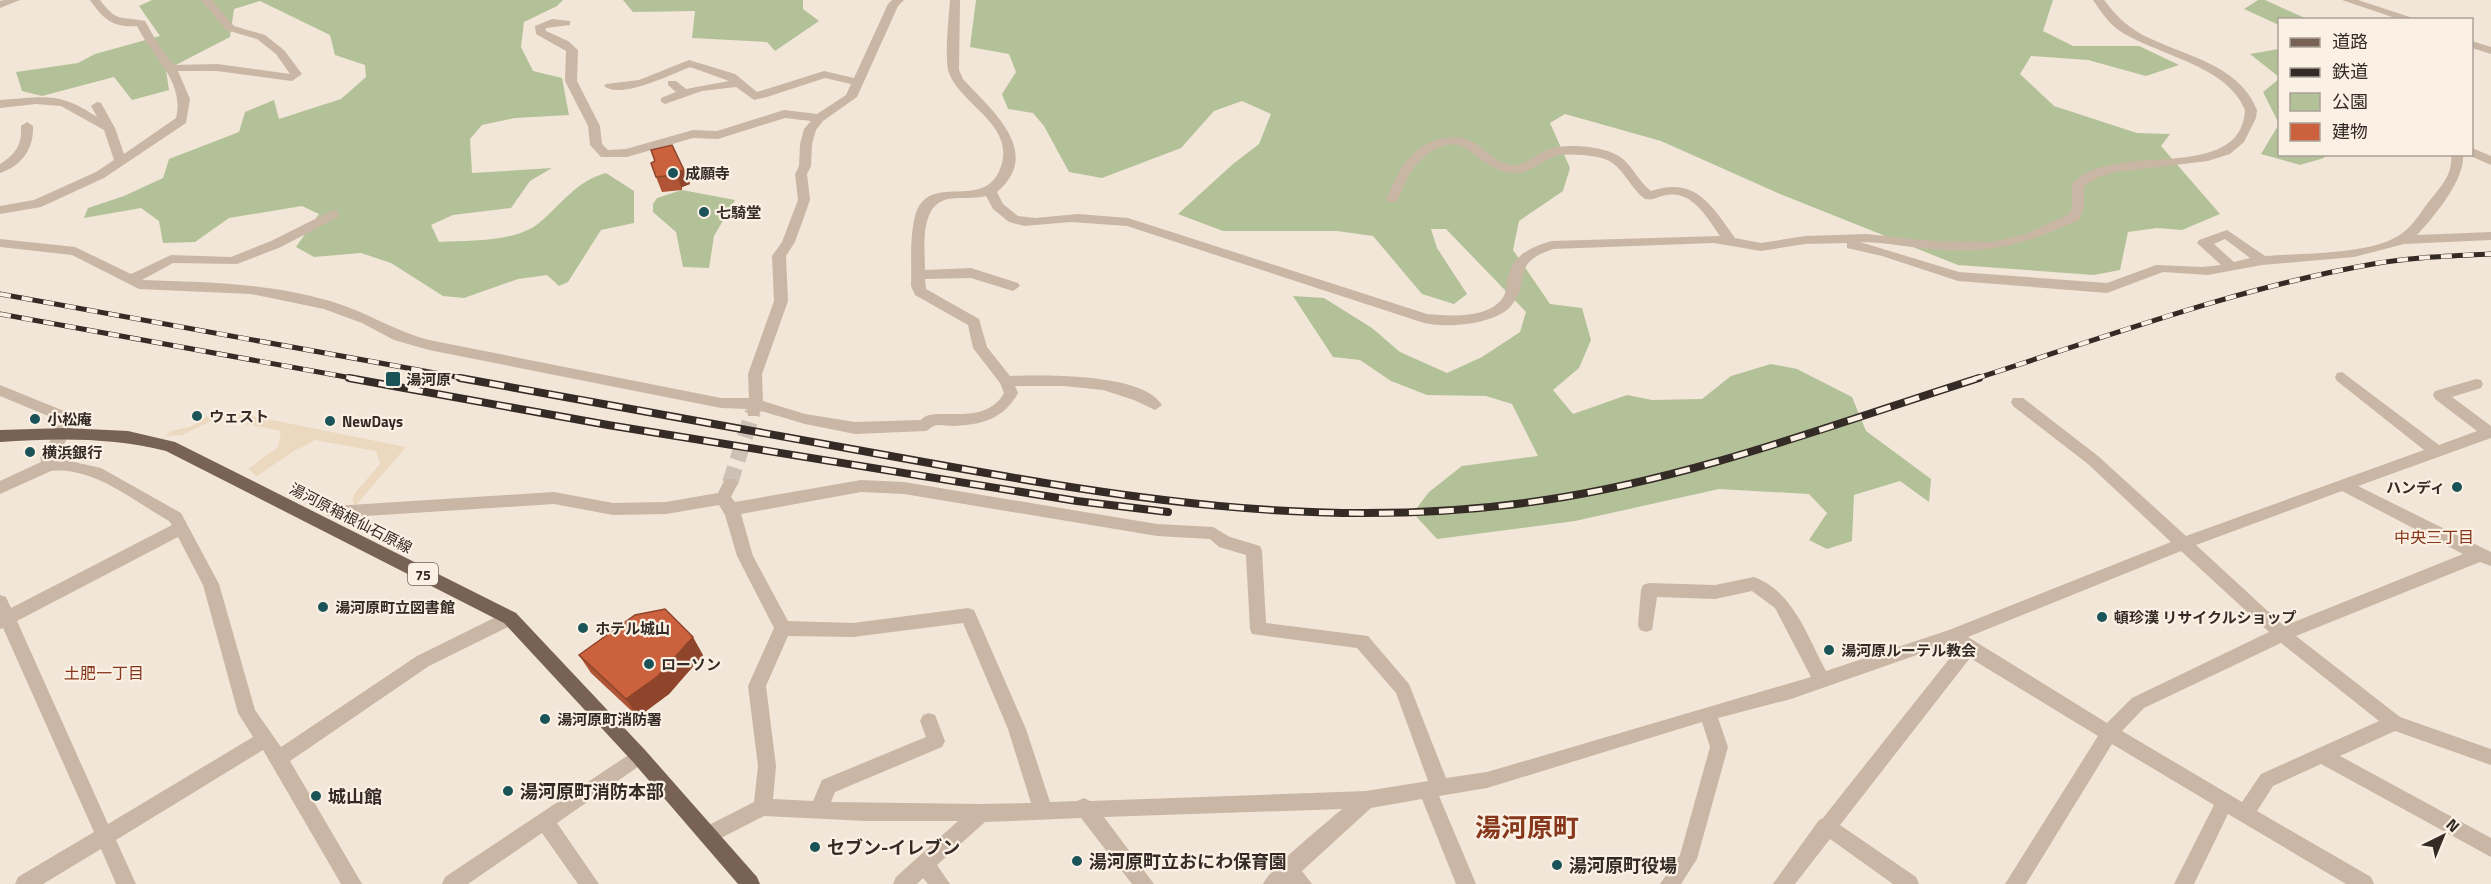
<svg xmlns="http://www.w3.org/2000/svg" width="2491" height="884" viewBox="0 0 2491 884" font-family="'Titillium Web','Noto Sans JP',sans-serif">
	<rect width="100%" height="100%" fill="#f2e6d8"/>
	<g fill="#b3c198">
		<path d="M 152,0 L 563,0 L 557,6 L 524,22 L 521,47 L 533,71 L 562,78 L 569,115 L 515,118 L 482,125 L 470,139 L 472,173 L 552,168 L 530,181 L 511,208 L 453,215 L 431,225 L 439,242 C 470,240 514,243 539,223 C 562,204 576,181 606,173 L 634,191 L 634,223 L 601,230 L 568,282 L 559,286 L 547,275 L 518,279 L 464,298 L 443,296 L 391,263 L 361,253 L 314,257 L 296,247 L 319,214 L 302,206 L 229,218 L 195,242 L 163,243 L 159,221 L 141,208 L 84,218 L 88,208 L 124,196 L 163,178 L 169,159 L 239,132 L 245,112 L 274,100 L 279,119 L 341,99 L 366,77 L 365,65 L 335,55 L 330,35 L 260,1 L 234,9 L 230,37 L 166,70 L 169,90 L 132,100 L 114,77 L 42,96 L 22,91 L 16,72 L 78,63 L 95,54 L 160,36 L 139,6 Z"/>
		<path d="M 623,0 L 803,0 L 803,9 L 819,21 L 775,51 L 767,42 L 692,38 L 695,11 L 633,12 Z"/>
		<path d="M 976,0 L 2053,0 L 2043,31 L 2073,46 L 2139,46 L 2179,65 L 2146,76 L 2088,60 L 2031,56 L 2020,74 L 2054,106 L 2137,133 L 2170,134 L 2161,146 L 2220,214 L 2182,230 L 2157,228 L 2128,232 L 2120,270 L 2094,275 L 1958,265 L 1780,194 L 1661,141 L 1565,114 L 1550,123 L 1570,168 L 1563,191 L 1519,221 L 1513,250 L 1550,304 L 1582,308 L 1591,340 L 1579,368 L 1553,390 L 1573,414 L 1627,395 L 1652,400 L 1702,399 L 1731,376 L 1771,364 L 1797,369 L 1852,397 L 1866,431 L 1931,479 L 1929,502 L 1900,481 L 1854,495 L 1852,541 L 1827,549 L 1809,540 L 1827,513 L 1809,494 L 1719,489 L 1575,521 L 1437,539 L 1413,513 L 1429,492 L 1462,466 L 1538,456 L 1512,404 L 1486,396 L 1427,395 L 1391,381 L 1360,360 L 1333,357 L 1293,296 L 1324,298 L 1372,328 L 1400,352 L 1447,373 L 1482,357 L 1520,332 L 1526,312 L 1446,229 L 1431,229 L 1437,248 L 1467,294 L 1454,304 L 1422,294 L 1373,236 L 1337,231 L 1223,231 L 1178,214 L 1233,164 L 1259,144 L 1271,114 L 1242,101 L 1214,111 L 1181,148 L 1102,178 L 1069,172 L 1044,126 L 1033,113 L 1008,109 L 1002,94 L 1016,72 L 1009,54 L 970,47 Z"/>
		<path d="M 2258,0 L 2265,0 L 2307,19 L 2280,20 L 2279,25 L 2244,9 Z"/>
		<path d="M 2279,49 L 2279,77 L 2250,54 Z"/>
		<path d="M 2279,79 L 2280,154 L 2325,155 L 2324,158 L 2300,165 L 2261,154 L 2279,124 L 2263,92 Z"/>
		<path d="M 682,190 L 735,200 L 714,236 L 709,268 L 683,267 L 676,232 L 653,212 L 653,204 L 657,198 Z"/>
	</g>
	<path fill="#ebd8be" d="M 218,410 L 232,412 L 406,447 L 356,505 L 352,501 L 355,493 L 380,464 L 376,451 L 315,440 L 294,451 L 257,476 L 248,469 L 278,447 L 281,431 L 217,418 L 182,435 L 166,436 L 171,431 L 190,427 Z"/>
	<g fill="none" stroke-linecap="round" stroke-linejoin="round">
		<path stroke="#ccc1b4" stroke-width="16" stroke-dasharray="16 8" stroke-linecap="butt" d="M 730,483 L 753,412"/>
		<g fill="#cab6a4" fill-rule="evenodd">
			<path d="M 4,0 L 20,0 L 0,8 L 0,1 Z"/>
			<path d="M 90,0 L 100,0 C 117,23 120,16 145,21 L 158,44 L 174,65 L 217,64 L 290,74 L 276,54 L 257,39 L 226,30 L 201,0 L 212,0 L 234,26 L 265,35 L 284,50 L 302,74 L 292,81 L 217,71 L 178,71 L 190,99 L 186,123 L 104,178 L 41,207 L 0,214 L 0,206 L 34,200 L 96,172 L 114,160 L 104,130 L 61,106 L 36,104 L 0,108 L 0,100 C 44,97 59,91 97,117 L 91,106 L 97,102 L 101,103 L 115,128 L 124,154 L 176,118 C 185,81 152,57 137,26 C 113,28 103,19 90,0 Z"/>
			<path d="M 892,0 L 904,0 L 898,6 L 857,97 L 823,121 L 816,130 L 812,144 L 811,166 L 807,174 L 810,200 L 795,242 L 786,256 L 788,301 L 762,374 L 763,401 L 805,414 L 855,422 L 921,420 C 932,404 984,429 1004,393 L 1000,383 L 973,348 L 968,325 L 915,295 L 911,286 C 912,263 909,236 916,213 C 931,170 988,215 1002,163 C 1012,123 961,105 949,73 C 944,60 949,16 950,0 L 960,0 L 959,70 L 963,79 C 991,110 1044,152 997,192 L 1003,204 L 1018,216 L 1035,218 L 1078,214 L 1128,218 L 1427,314 C 1450,316 1486,319 1502,299 C 1506,294 1506,288 1507,281 C 1511,256 1530,247 1552,241 L 1720,236 C 1707,218 1693,191 1667,195 C 1659,196 1653,201 1645,199 C 1631,189 1625,171 1611,162 C 1601,155 1563,152 1553,157 C 1539,163 1527,175 1511,173 C 1493,171 1481,159 1467,149 C 1449,136 1424,153 1413,169 C 1406,179 1403,191 1396,202 L 1388,202 L 1386,199 C 1392,187 1397,174 1405,163 C 1419,143 1450,129 1473,142 C 1486,149 1497,164 1512,165 C 1526,166 1537,153 1549,149 C 1568,143 1609,146 1624,160 C 1634,169 1640,183 1651,191 C 1696,176 1712,206 1735,238 L 1761,243 L 1805,236 L 1867,234 L 1932,241 L 1992,242 L 2026,234 L 2069,214 L 2072,207 L 2072,184 C 2110,139 2241,186 2245,110 C 2227,64 2154,55 2117,29 C 2107,21 2100,10 2093,0 L 2104,0 C 2115,14 2125,25 2141,34 C 2180,55 2239,63 2257,110 L 2256,118 L 2244,142 L 2230,154 L 2208,161 L 2116,172 L 2099,177 L 2084,186 L 2084,207 L 2079,220 C 2023,245 1992,254 1930,249 C 1907,247 1883,242 1860,242 L 1959,272 L 2107,283 L 2156,265 L 2202,267 L 2221,265 L 2197,243 L 2199,240 L 2227,230 L 2265,256 C 2300,253 2373,255 2401,234 C 2414,225 2421,211 2431,199 C 2442,185 2453,174 2451,154 L 2463,154 C 2466,179 2433,218 2417,235 L 2491,232 L 2491,240 L 2404,244 L 2354,257 L 2262,265 L 2208,275 L 2163,272 L 2107,293 L 1958,281 L 1882,256 L 1847,248 L 1847,243 L 1805,244 L 1761,251 L 1714,243 L 1553,249 C 1508,264 1533,281 1511,306 C 1495,325 1443,329 1421,322 L 1127,226 L 1071,222 L 1024,226 L 1009,222 L 993,209 L 986,196 C 974,199 961,197 948,199 C 919,205 925,248 925,270 L 971,268 L 1018,283 L 1020,286 L 1013,291 L 971,278 L 925,279 L 926,289 L 979,319 L 987,347 L 1010,376 C 1043,375 1143,373 1162,405 L 1155,410 L 1134,400 L 1103,390 L 1064,386 L 1015,386 L 1018,393 C 1004,419 981,425 953,426 C 948,426 938,424 934,426 C 931,427 929,430 926,431 L 855,434 L 805,424 L 761,411 L 758,416 L 748,416 L 747,409 L 721,408 L 429,350 L 394,340 L 362,323 L 324,309 L 251,294 L 139,289 L 72,255 L 0,247 L 0,239 L 75,247 L 131,274 L 171,255 L 231,257 L 271,241 L 333,210 L 338,211 L 339,214 L 338,217 L 281,247 L 237,264 L 173,263 L 142,280 C 205,282 269,283 330,301 C 365,311 394,331 429,340 L 721,398 L 749,398 L 748,374 L 774,301 L 772,256 L 782,242 L 798,200 L 795,174 L 799,166 L 800,144 L 804,129 L 811,121 L 785,118 L 718,139 L 693,138 L 627,157 L 601,157 L 590,145 L 588,126 L 565,81 L 566,51 L 536,34 L 535,26 L 552,19 L 570,21 L 570,25 L 546,28 L 546,31 L 568,41 L 578,50 L 577,81 L 600,126 L 602,144 L 608,150 L 626,149 L 693,130 L 717,131 L 784,110 L 817,114 L 846,95 L 851,84 L 825,78 L 767,97 L 754,100 L 736,87 L 702,91 L 665,104 L 661,102 L 661,98 L 676,92 L 668,85 L 668,81 L 676,81 L 686,89 L 729,81 L 690,67 C 672,74 620,100 604,86 L 606,84 L 639,80 L 689,60 L 735,74 L 757,92 L 824,71 L 854,78 L 888,4 ZM 2225,239 L 2250,258 L 2234,262 L 2214,244 Z"/>
			<path d="M 2342,0 L 2358,0 L 2419,20 L 2401,20 Z"/>
			<path d="M 2472,41 L 2491,47 L 2491,54 L 2472,48 Z"/>
			<path d="M 27,122 L 33,126 C 34,148 22,166 0,173 L 0,164 C 16,154 22,145 21,126 Z"/>
			<path d="M 2472,148 L 2491,156 L 2491,165 L 2468,155 L 2472,154 Z"/>
			<path d="M 2342,372 L 2439,445 L 2477,431 L 2435,399 L 2433,395 L 2435,391 L 2476,379 L 2481,380 L 2483,384 L 2481,388 L 2452,397 L 2491,426 L 2491,438 L 2358,486 L 2491,552 L 2491,566 L 2480,562 L 2296,636 L 2400,717 L 2491,749 L 2491,765 L 2395,731 L 2340,756 L 2491,838 L 2491,857 L 2321,764 L 2273,786 L 2257,811 L 2371,877 L 2374,884 L 2346,884 L 2228,814 L 2194,884 L 2174,884 L 2214,805 L 2112,744 L 2026,884 L 2005,884 L 2098,736 L 1970,658 L 1840,825 L 1916,877 L 1919,884 L 1893,884 L 1830,839 L 1795,884 L 1773,884 L 1819,820 L 1823,818 L 1957,649 L 1951,643 L 1791,699 L 1718,718 L 1728,747 L 1697,859 L 1681,884 L 1660,884 L 1680,855 L 1710,747 L 1702,722 L 1487,788 L 1439,796 L 1476,884 L 1456,884 L 1422,799 L 1371,808 L 1302,871 L 1312,884 L 1263,884 C 1270,868 1325,824 1342,809 L 1104,817 L 1154,884 L 1132,884 L 1081,818 L 985,822 L 937,865 L 950,884 L 928,884 L 923,878 L 917,884 L 893,884 L 896,877 L 958,821 L 867,821 L 764,816 L 715,841 L 708,844 L 701,841 L 699,835 L 701,829 L 754,802 L 758,766 L 748,686 L 774,628 L 737,556 L 725,515 L 719,505 L 666,514 L 613,515 L 554,504 L 334,518 L 328,516 L 326,512 L 328,508 L 334,506 L 554,492 L 613,503 L 666,502 L 718,493 L 725,479 L 735,479 L 738,483 L 731,497 L 735,502 L 861,480 L 904,482 L 1157,524 L 1213,527 L 1230,537 L 1260,546 L 1262,551 L 1266,623 L 1368,636 L 1409,684 L 1446,778 L 1487,772 L 1811,677 L 1775,608 L 1752,591 L 1715,599 L 1657,597 L 1652,630 L 1646,632 L 1640,630 L 1638,625 L 1641,590 L 1643,585 L 1649,583 L 1715,585 L 1754,577 C 1793,591 1808,638 1826,671 L 1949,630 L 2171,542 L 2088,464 L 2013,406 L 2011,402 L 2013,398 L 2023,398 L 2098,456 L 2186,536 L 2424,450 L 2337,381 L 2335,377 L 2337,373 ZM 2342,491 L 2463,554 L 2284,626 L 2196,545 ZM 861,492 L 904,494 L 1157,536 L 1210,539 L 1219,547 L 1246,555 L 1250,629 L 1252,634 L 1357,648 L 1396,693 L 1428,781 L 1366,791 L 1090,801 L 1084,798 L 1077,801 L 1050,802 L 1026,729 L 974,610 L 968,608 L 853,623 L 788,621 L 753,556 L 741,514 ZM 2181,551 L 2269,632 L 2132,698 L 2107,723 L 1968,637 ZM 963,623 L 1008,729 L 1031,803 L 981,804 L 831,802 L 835,792 L 942,747 L 945,741 L 935,715 L 929,713 L 923,715 L 920,721 L 926,737 L 822,780 L 813,801 L 773,799 L 776,766 L 766,686 L 788,636 L 853,637 ZM 2281,643 L 2379,721 L 2261,774 L 2242,802 L 2122,731 L 2144,708 Z"/>
			<path d="M 0,385 L 64,411 L 71,432 L 56,458 L 101,468 L 181,513 L 219,584 L 255,710 L 281,747 L 417,656 L 504,613 L 510,611 L 516,613 L 518,618 L 516,623 L 429,666 L 290,761 L 362,884 L 341,884 L 263,750 L 116,840 L 136,884 L 116,884 L 101,849 L 43,884 L 15,884 L 18,877 L 94,832 L 3,628 L 0,629 L 0,595 L 6,597 L 11,608 L 172,525 L 169,521 C 135,502 93,466 51,471 L 0,494 L 0,481 L 41,462 L 40,456 L 56,432 L 53,418 L 0,396 ZM 178,537 L 203,585 L 238,713 L 253,737 L 108,824 L 17,621 Z"/>
			<path d="M 639,748 L 645,750 L 648,756 L 645,762 L 557,823 L 599,884 L 578,884 L 542,833 L 468,884 L 442,884 L 445,877 Z"/>
		</g>
		<path fill="#786256" fill-rule="evenodd" d="M 65,428 L 128,431 L 175,442 L 516,613 L 645,750 L 757,877 L 760,884 L 738,884 L 633,762 L 504,623 L 166,451 C 111,437 56,438 0,442 L 0,430 Z"/>
		<defs>
			<g id="rail-far1">
				<path d="M 0,294 L 468,379"/>
				<path d="M 0,314 L 357,379"/>
				<path d="M 1974,379 C 2106,337 2237,288 2373,264 C 2412,257 2451,256 2491,254"/>
			</g>
			<g id="rail">
				<path d="M 349,378 L 608,425 L 1077,501 L 1168,512"/>
				<path d="M 460,378 C 605,404 751,431 896,457 C 1112,496 1325,534 1545,500 C 1693,478 1837,423 1979,378"/>
			</g>
		</defs>
		<use href="#rail-far1" stroke="#352b26" stroke-width="5"/>
		<use href="#rail" stroke="#352b26" stroke-width="8"/>
		<use href="#rail-far1" stroke="#faf0e4" stroke-width="4" stroke-dasharray="11" stroke-linecap="butt"/>
		<use href="#rail" stroke="#faf0e4" stroke-width="5" stroke-dasharray="15" stroke-linecap="butt"/>
	</g>
	<g fill="#af5434">
		<path d="M 684,170 L 690,184 L 682,187 L 682,190 L 662,192 L 656,177 Z"/>
		<path d="M 579,655 L 703,655 L 669,694 L 638,717 L 591,673 Z"/>
	</g>
	<g fill="#8e452b">
		<path d="M 684,170 L 690,184 L 682,187 L 682,190 L 676,172 Z"/>
		<path d="M 693,637 L 703,655 L 669,694 L 638,717 L 626,699 Z"/>
	</g>
	<g fill="#cb623d" stroke="#8e452b" stroke-width="1.5">
		<path d="M 672,145 L 684,170 L 676,172 L 676,175 L 656,177 L 651,163 L 655,161 L 651,150 Z"/>
		<path d="M 665,609 L 693,637 L 658,676 L 626,699 L 579,655 L 635,615 Z"/>
	</g>
	<g fill="#1a5358" stroke="#faf0e4" stroke-width="2">
		<circle cx="673" cy="173" r="6"/>
		<circle cx="704" cy="212" r="6"/>
		<rect x="385" y="371" width="16" height="16" rx="3"/>
		<circle cx="197" cy="416" r="6"/>
		<circle cx="35" cy="419" r="6"/>
		<circle cx="330" cy="421" r="6"/>
		<circle cx="30" cy="452" r="6"/>
		<circle cx="2457" cy="487" r="6"/>
		<circle cx="323" cy="607" r="6"/>
		<circle cx="2102" cy="617" r="6"/>
		<circle cx="583" cy="628" r="6"/>
		<circle cx="1829" cy="650" r="6"/>
		<circle cx="649" cy="664" r="6"/>
		<circle cx="545" cy="719" r="6"/>
		<circle cx="508" cy="791" r="6"/>
		<circle cx="316" cy="796" r="6"/>
		<circle cx="815" cy="847" r="6"/>
		<circle cx="1077" cy="861" r="6"/>
		<circle cx="1557" cy="865" r="6"/>
	</g>
	<g text-anchor="middle" dominant-baseline="central" stroke-width="4.5" stroke-linejoin="round" paint-order="stroke">
		<rect fill="#faf0e4" stroke="#70665f" stroke-width="1.5" x="408" y="563" width="30" height="22" rx="4.5"/>
		<g font-size="14" font-weight="bold" fill="#352b26">
			<text x="423" y="574">75</text>
		</g>
		<g font-size="15" font-weight="bold" fill="#352b26" stroke="#faf0e4" text-anchor="start">
			<text x="685" y="173">成願寺</text>
			<text x="716" y="212">七騎堂</text>
			<text x="406" y="379">湯河原</text>
			<text x="209" y="416">ウェスト</text>
			<text x="47" y="419">小松庵</text>
			<text x="342" y="421">NewDays</text>
			<text x="42" y="452">横浜銀行</text>
			<text x="2445" y="487" text-anchor="end">ハンディ</text>
			<text x="335" y="607">湯河原町立図書館</text>
			<text x="2114" y="617">頓珍漢 リサイクルショップ</text>
			<text x="595" y="628">ホテル城山</text>
			<text x="1841" y="650">湯河原ルーテル教会</text>
			<text x="661" y="664">ローソン</text>
			<text x="557" y="719">湯河原町消防署</text>
		</g>
		<g font-size="15" fill="#352b26" stroke="#faf0e4">
			<text transform="translate(351 518) rotate(27)">湯河原箱根仙石原線</text>
		</g>
		<g font-size="16" fill="#87371c" stroke="#faf0e4">
			<text x="2434" y="537">中央三丁目</text>
			<text x="104" y="673">土肥一丁目</text>
		</g>
		<g font-size="18" font-weight="bold" fill="#352b26" stroke="#faf0e4" text-anchor="start">
			<text x="520" y="791">湯河原町消防本部</text>
			<text x="328" y="796">城山館</text>
			<text x="827" y="847">セブン-イレブン</text>
			<text x="1089" y="861">湯河原町立おにわ保育園</text>
			<text x="1569" y="865">湯河原町役場</text>
		</g>
		<g font-size="26" font-weight="bold" fill="#87371c" stroke="#faf0e4">
			<text x="1527" y="827">湯河原町</text>
		</g>
	</g>
	<rect x="2278" y="18" width="195" height="138" fill="#faf0e4" stroke="#aba198" stroke-width="1.5"/>
	<rect x="2290" y="38" width="30" height="9" fill="#786256" stroke="#aba198" stroke-width="1.5"/>
	<text x="2332" y="48" font-size="18" fill="#352b26">道路</text>
	<rect x="2290" y="68" width="30" height="9" fill="#352b26" stroke="#aba198" stroke-width="1.5"/>
	<text x="2332" y="78" font-size="18" fill="#352b26">鉄道</text>
	<rect x="2290" y="93" width="30" height="18" fill="#b3c198" stroke="#aba198" stroke-width="1.5"/>
	<text x="2332" y="108" font-size="18" fill="#352b26">公園</text>
	<rect x="2290" y="123" width="30" height="18" fill="#cb623d" stroke="#aba198" stroke-width="1.5"/>
	<text x="2332" y="138" font-size="18" fill="#352b26">建物</text>
	<g transform="translate(2443 836) rotate(43)" stroke="#faf0e4" stroke-width="4.5" paint-order="stroke">
	<path d="M0-4.5L10 22L0 15L-10 22Z" fill="#352b26"/>
	<text y="-9" font-size="16" font-weight="bold" text-anchor="middle" fill="#352b26">N</text>
	</g>
</svg>
